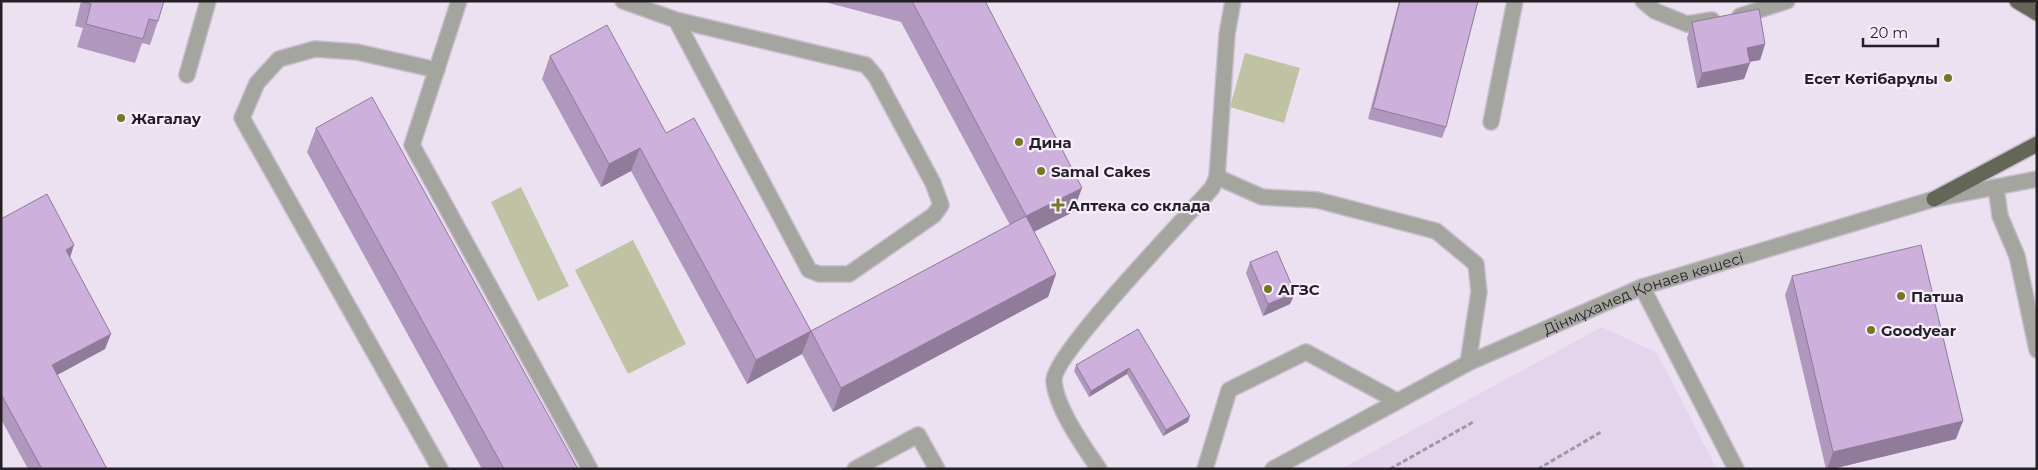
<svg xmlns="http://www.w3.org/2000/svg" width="2038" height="470" viewBox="0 0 2038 470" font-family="Montserrat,sans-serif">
	<rect width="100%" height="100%" fill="#ece1f1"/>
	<path fill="#e4d5ec" d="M 1602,327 L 1657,353 L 1717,469 L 1341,469 Z"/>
	<g fill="#bfc3a4">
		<path d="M 1245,53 L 1300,68 L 1284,123 L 1230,107 Z"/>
		<path d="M 521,187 L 569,286 L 538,301 L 491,202 Z"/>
		<path d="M 633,240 L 686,344 L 628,374 L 575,270 Z"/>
	</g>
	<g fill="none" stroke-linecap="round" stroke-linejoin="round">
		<defs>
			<g id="service">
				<path d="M 459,1 L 412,145 L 590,469"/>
				<path d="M 623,1 L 676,20 L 866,65 L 876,77 L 933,183 L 941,205 L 934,215 L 849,274 L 819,274 L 809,270 L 676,20"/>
				<path d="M 1643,1 L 1655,11 L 1687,24 L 1712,20"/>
				<path d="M 1740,16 L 1787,1"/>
				<path d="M 437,70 L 357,52 L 315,49 L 279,59 L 257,83 L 242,118 L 440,469"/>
				<path d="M 187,75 L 208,1"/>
				<path d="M 1491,122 L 1515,1"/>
				<path d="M 1217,177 L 1262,197 L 1317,200 L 1436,231 L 1476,264 L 1479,292 L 1468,363"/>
				<path d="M 1996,187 L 2000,216 L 2017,256 L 2037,350"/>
				<path d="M 1642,287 L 1736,469"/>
				<path d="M 855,469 L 918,435 L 937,469"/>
				<path d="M 1099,469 C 1084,447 1056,408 1054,381 C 1052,356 1188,215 1212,188 L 1217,177 L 1227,34 L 1233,1"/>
				<path d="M 1205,469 L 1229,390 L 1306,352 L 1397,401"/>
			</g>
			<g id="tertiary">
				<path id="s1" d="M 1273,469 L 1468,363 L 1642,287 L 1934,199 L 2037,179"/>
			</g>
			<g id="trunk">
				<path d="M 2017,1 L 2037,13"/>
				<path d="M 1934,199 L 2037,144"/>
			</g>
		</defs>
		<use href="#service" stroke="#c8becc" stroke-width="18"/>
		<use href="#tertiary" stroke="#c8becc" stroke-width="18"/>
		<use href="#trunk" stroke="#c8becc" stroke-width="18"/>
		<g stroke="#9f97a3" stroke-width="3" stroke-dasharray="5 2.5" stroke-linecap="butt">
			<path d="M 1390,469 L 1475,421"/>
			<path d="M 1538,469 L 1601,432"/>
		</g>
		<use href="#service" stroke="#a4a59e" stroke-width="15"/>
		<use href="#tertiary" stroke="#a4a59e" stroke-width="15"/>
		<use href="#trunk" stroke="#646658" stroke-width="15"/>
	</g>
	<g fill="#b097bd">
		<path d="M 81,1 L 164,1 L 158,21 L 150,45 L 142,43 L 135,63 L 77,47 L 83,28 L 75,26 Z"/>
		<path d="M 821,1 L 985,1 L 1073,212 L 1034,232 L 1056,274 L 1048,297 L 833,412 L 802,354 L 747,384 L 631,171 L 601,187 L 542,79 L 550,56 L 666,133 L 811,331 L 1010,225 L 901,22 Z"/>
		<path d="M 1399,1 L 1478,1 L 1446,127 L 1442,138 L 1368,119 Z"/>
		<path d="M 1692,22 L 1765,44 L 1760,60 L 1749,62 L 1744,79 L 1697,88 L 1687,38 Z"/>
		<path d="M 316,128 L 578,469 L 482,469 L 307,152 Z"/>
		<path d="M 1,219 L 70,258 L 105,349 L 57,375 L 107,469 L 28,469 L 1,419 Z"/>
		<path d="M 1250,262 L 1295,293 L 1290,304 L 1263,316 L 1246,273 Z"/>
		<path d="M 1792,276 L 1956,439 L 1832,469 L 1826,469 L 1785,295 Z"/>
		<path d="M 1138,329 L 1188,422 L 1163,436 L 1127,374 L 1089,397 L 1074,371 L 1076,365 Z"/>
	</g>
	<g fill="#907b9a">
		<path d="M 1765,44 L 1760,60 L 1741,63 L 1747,48 Z"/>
		<path d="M 1750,63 L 1744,79 L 1697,88 L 1702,73 Z"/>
		<path d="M 640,148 L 631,171 L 601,187 L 609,164 Z"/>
		<path d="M 1082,188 L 1073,212 L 1017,240 L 1026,216 Z"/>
		<path d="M 74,245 L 69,261 L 66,250 Z"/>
		<path d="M 1056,274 L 1048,297 L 833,412 L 841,388 Z"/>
		<path d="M 1295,293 L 1290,304 L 1263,316 L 1268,304 Z"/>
		<path d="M 811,331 L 802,354 L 747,384 L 756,360 Z"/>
		<path d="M 111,334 L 105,349 L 46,381 L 52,365 Z"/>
		<path d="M 1129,368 L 1127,374 L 1089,397 L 1091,391 Z"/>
		<path d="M 1190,416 L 1188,422 L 1163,436 L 1166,430 Z"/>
		<path d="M 1963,421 L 1956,439 L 1832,469 L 1827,469 L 1833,452 Z"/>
	</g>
	<g fill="#cdb0dc" stroke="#907b9a">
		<path d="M 84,1 L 164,1 L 158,21 L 149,19 L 143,39 L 86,24 L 91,4 L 83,2 Z"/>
		<path d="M 912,1 L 985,1 L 1082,188 L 1026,216 Z"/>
		<path d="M 1400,1 L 1478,1 L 1446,127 L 1373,108 Z"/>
		<path d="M 1759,9 L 1765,44 L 1747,48 L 1750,63 L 1702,73 L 1692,22 Z"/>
		<path d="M 607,25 L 666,133 L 694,118 L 811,331 L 756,360 L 640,148 L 609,164 L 550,56 Z"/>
		<path d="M 372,97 L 578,469 L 504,469 L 316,128 Z"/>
		<path d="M 47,194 L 74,245 L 66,250 L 111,334 L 52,365 L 107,469 L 42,469 L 1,394 L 1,219 Z"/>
		<path d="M 1026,216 L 1056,274 L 841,388 L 811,331 Z"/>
		<path d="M 1921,245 L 1963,421 L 1833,452 L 1792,276 Z"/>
		<path d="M 1277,251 L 1295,293 L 1268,304 L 1250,262 Z"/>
		<path d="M 1138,329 L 1190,416 L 1166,430 L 1129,368 L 1091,391 L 1076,365 Z"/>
	</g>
	<g fill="#737821" stroke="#f9eefe" stroke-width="2">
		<circle cx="1948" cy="78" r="5"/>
		<circle cx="121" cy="118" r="5"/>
		<circle cx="1019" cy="142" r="5"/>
		<circle cx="1041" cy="171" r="5"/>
		<path d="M1055.5 197.5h5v5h5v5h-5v5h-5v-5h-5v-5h5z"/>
		<circle cx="1268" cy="289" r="5"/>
		<circle cx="1901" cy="296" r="5"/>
		<circle cx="1871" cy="330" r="5"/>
	</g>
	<g text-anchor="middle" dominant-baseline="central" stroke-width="4.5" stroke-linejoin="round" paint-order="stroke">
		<g font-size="15" font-weight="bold" fill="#231f25" stroke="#f9eefe" text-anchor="start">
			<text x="1938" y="78" text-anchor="end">Есет Көтібарұлы</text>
			<text x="131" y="118">Жагалау</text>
			<text x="1029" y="142">Дина</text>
			<text x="1051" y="171">Samal Cakes</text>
			<text x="1068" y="205">Аптека со склада</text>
			<text x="1278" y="289">АГЗС</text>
			<text x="1911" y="296">Патша</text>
			<text x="1881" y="330">Goodyear</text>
		</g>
		<g font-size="15" fill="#231f25" stroke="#f9eefe">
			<text stroke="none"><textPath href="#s1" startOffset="411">Дінмұхамед Қонаев көшесі</textPath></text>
		</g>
	</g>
	<rect width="2038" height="470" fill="none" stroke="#231f25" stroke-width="5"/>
	<path d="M1863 38v8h75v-8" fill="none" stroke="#231f25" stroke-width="2.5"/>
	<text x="1870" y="38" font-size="15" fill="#231f25" stroke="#f9eefe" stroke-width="4" paint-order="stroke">20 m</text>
</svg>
